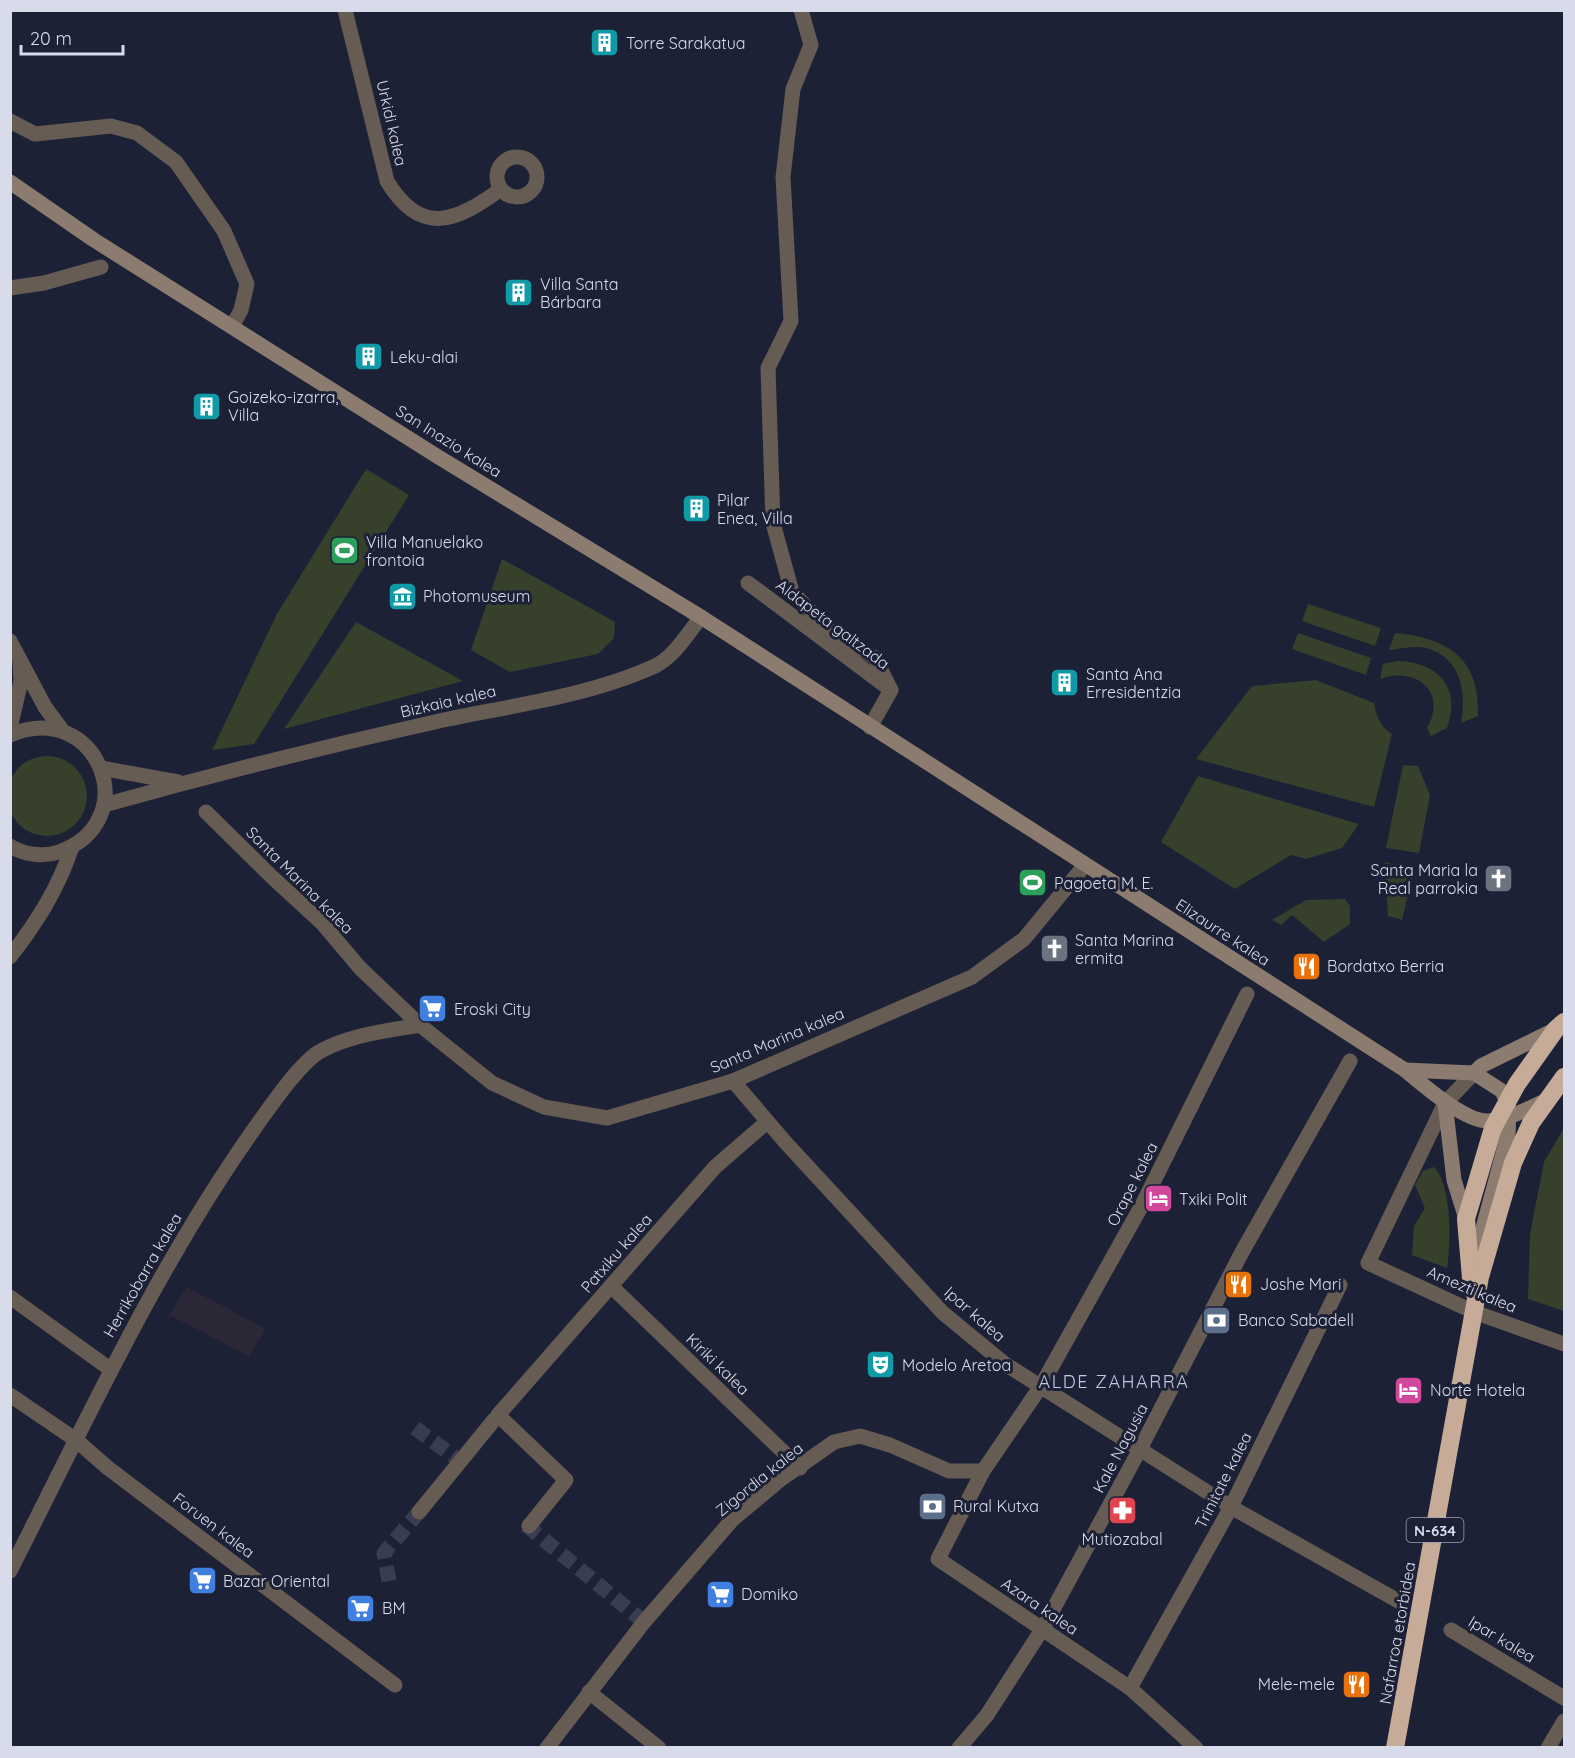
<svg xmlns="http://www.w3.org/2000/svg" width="1575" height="1758" viewBox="0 0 1575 1758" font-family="Quicksand,sans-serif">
	<rect width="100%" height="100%" fill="#1d2136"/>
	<path fill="#2c2737" d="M 187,1287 L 266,1329 L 249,1356 L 169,1315 Z"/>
	<g fill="#36402b">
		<path d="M 366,469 L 409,495 L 254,744 L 212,750 L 277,614 Z"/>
		<path d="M 502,559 L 615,622 L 614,638 L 598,654 L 510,672 L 471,650 Z"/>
		<path d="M 1308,604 L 1381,628 L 1375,646 L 1302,621 Z"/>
		<path d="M 356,622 L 463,681 L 284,729 Z"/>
		<path d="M 1298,633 L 1371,658 L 1366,675 L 1292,649 Z"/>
		<path d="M 1395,633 C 1448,638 1480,658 1478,716 L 1461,723 C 1467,693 1461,657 1426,648 C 1414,645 1400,649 1389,650 Z"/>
		<path d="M 1398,661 C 1438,662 1462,688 1447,728 L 1431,736 L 1427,728 C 1448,692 1416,666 1380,679 L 1383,664 Z"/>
		<path d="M 1316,680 L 1374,703 C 1377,716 1379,726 1392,734 L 1374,807 L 1196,759 L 1252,686 Z"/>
		<circle cx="47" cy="796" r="40"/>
		<path d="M 1403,765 L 1418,766 L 1430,795 L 1419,853 L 1386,848 Z"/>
		<path d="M 1198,776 L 1359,824 L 1342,848 L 1306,859 L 1291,855 L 1235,889 L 1161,842 Z"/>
		<path d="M 1385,862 L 1414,870 L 1402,920 L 1388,916 Z"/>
		<path d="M 1345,899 L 1350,906 L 1350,924 L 1324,942 L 1292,915 L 1281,925 L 1272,920 L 1306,900 Z"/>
		<path d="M 1564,1128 L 1564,1311 L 1528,1299 L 1530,1234 L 1544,1162 Z"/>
		<path d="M 1434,1167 C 1452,1185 1451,1244 1447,1268 L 1412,1255 L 1414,1226 L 1425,1208 L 1415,1185 L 1423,1171 Z"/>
	</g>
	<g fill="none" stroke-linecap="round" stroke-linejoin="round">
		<g stroke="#393d51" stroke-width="15" stroke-dasharray="15 8" stroke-linecap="butt">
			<path d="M 415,1428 L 460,1461"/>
			<path d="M 526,1525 L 644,1622"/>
			<path d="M 389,1581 L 384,1553 L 419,1512"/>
		</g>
		<path stroke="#665c54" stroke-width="15" d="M 1474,1073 L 1445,1103 L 1368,1263 L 1474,1312 L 1564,1344"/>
		<g stroke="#665c54" stroke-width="15">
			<path d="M 345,10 L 387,181 C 421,238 457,221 501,189"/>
			<path d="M 801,10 L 811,45 L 793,89 L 783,177 L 791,321 L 768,368 L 773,523 L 792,592 L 827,628 L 875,658 L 891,690"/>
			<path d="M 10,121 L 35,134 L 111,126 L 137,133 L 176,162 L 224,231 L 247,284 L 241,310 L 233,325"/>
			<circle cx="517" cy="177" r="20"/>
			<path d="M 10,288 L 44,283 L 101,267"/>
			<path d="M 748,583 L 891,690 L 870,727"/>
			<path d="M 10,641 L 45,707 L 62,730"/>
			<path d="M 10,728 L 21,681 L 20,664"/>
			<path d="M 10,735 C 98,698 146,821 59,852 C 44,857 24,855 10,846"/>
			<path d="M 101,768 L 178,782"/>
			<path d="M 104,805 C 215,774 327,746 439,721 C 509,706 590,696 655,666 C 675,656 688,633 701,617"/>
			<path d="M 206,812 L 272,877 L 322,923 L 360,968 L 420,1025"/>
			<path d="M 10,957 C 37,922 58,889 72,847"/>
			<path d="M 733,1081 L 786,1143 L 943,1313 L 1005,1364 L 1231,1507 L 1400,1602"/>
			<path d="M 611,1286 L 800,1468"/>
			<path d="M 10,1297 L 110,1369"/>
			<path d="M 10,1395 L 76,1440 L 108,1468 L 395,1685"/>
			<path d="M 983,1471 L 938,1559 L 1130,1688 L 1196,1748"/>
			<path d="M 419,1512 L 494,1420"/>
			<path d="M 529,1526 L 566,1480 L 498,1415 L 715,1167 L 767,1122"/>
			<path d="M 10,1571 C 86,1422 155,1270 252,1132 C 267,1111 298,1065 319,1052 C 348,1035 387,1031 420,1025 L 492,1083 L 544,1107 L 607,1118 L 733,1081 L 972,977 L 1024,939 L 1085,865"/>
			<path d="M 1451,1630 L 1564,1698"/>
			<path d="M 1130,1688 L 1231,1507 L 1340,1285"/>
			<path d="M 589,1692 L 659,1748"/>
			<path d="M 547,1748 L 644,1622 L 732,1520 L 781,1479 L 834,1442 L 860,1436 L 890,1445 L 949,1471 L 983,1471 L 1041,1386 L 1142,1205 L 1247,994"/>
			<path d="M 959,1748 L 987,1715 L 1043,1628 L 1139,1451 L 1242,1252 L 1350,1061"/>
			<path d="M 1548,1748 L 1564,1721"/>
		</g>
		<g stroke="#8c7c70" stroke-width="15">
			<path d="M 10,182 L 94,240 L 440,458 L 701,617 L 1405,1070 C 1422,1084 1465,1122 1488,1121 C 1507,1120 1527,1109 1545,1101"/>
			<path d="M 1405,1070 L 1474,1073 L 1502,1091 L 1507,1102 L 1509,1108 L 1508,1135 L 1483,1228 L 1481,1256"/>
			<path d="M 1474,1073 L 1481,1066 L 1556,1029"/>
			<path d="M 1445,1103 L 1454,1180 L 1466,1219"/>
		</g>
		<g stroke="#c5ab98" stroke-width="18">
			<path d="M 1472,1290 L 1466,1219 L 1493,1128 L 1517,1084 L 1556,1029 L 1564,1022"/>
			<path d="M 1395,1748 L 1480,1277 L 1513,1163 L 1531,1123 L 1564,1077"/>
		</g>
	</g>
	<defs>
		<symbol id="building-square" viewBox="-11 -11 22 22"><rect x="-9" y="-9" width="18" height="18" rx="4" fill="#0f9aa8" stroke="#1d2136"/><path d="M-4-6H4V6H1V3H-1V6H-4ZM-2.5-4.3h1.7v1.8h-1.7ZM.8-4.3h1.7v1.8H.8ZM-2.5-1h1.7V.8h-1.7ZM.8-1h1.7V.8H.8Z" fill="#fff"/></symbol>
		<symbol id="stadium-square" viewBox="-11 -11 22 22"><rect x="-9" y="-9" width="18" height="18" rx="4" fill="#2e9e5b" stroke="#1d2136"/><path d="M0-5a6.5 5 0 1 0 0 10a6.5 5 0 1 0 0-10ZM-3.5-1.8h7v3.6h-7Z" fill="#fff"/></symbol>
		<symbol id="museum-square" viewBox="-11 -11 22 22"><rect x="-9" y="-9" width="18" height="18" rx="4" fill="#0f9aa8" stroke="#1d2136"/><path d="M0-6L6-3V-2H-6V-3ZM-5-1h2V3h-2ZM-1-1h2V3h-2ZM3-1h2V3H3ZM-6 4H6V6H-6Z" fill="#fff"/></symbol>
		<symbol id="church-square" viewBox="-11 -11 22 22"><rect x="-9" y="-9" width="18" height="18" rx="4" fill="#6b7280" stroke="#1d2136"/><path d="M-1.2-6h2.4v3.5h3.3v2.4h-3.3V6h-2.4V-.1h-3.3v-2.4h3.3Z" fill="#fff"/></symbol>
		<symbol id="restaurant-square" viewBox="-11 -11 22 22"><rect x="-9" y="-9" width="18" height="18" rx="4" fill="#e8710a" stroke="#1d2136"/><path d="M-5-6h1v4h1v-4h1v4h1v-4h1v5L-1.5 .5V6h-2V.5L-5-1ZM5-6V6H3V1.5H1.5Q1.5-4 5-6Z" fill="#fff"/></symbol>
		<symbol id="supermarket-square" viewBox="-11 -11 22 22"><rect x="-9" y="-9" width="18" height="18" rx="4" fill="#3f7fe0" stroke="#1d2136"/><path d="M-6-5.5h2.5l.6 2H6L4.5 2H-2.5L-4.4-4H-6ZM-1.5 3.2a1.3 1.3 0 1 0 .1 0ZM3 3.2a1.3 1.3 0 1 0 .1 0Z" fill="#fff"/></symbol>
		<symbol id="hotel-square" viewBox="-11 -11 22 22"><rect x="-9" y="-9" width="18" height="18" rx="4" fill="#d1479c" stroke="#1d2136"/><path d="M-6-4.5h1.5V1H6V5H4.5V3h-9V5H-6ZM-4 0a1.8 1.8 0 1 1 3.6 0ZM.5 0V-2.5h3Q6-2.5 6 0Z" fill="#fff"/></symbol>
		<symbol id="bank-square" viewBox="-11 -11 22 22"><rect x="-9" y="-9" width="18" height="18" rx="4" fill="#5c6f8a" stroke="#1d2136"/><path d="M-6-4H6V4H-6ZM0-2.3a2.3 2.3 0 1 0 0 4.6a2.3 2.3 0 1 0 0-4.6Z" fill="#fff"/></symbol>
		<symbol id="theatre-square" viewBox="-11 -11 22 22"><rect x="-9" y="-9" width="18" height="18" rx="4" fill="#0f9aa8" stroke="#1d2136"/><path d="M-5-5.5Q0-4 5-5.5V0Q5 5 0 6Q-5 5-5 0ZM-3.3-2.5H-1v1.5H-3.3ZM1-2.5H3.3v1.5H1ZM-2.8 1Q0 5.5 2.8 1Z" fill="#fff"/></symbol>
		<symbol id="pharmacy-square" viewBox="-11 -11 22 22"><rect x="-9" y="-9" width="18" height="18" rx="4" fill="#e0444e" stroke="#1d2136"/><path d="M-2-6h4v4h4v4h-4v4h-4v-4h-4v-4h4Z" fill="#fff"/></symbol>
	</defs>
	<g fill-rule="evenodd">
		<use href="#building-square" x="588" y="26" width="33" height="33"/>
		<use href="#building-square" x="502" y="276" width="33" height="33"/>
		<use href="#building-square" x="352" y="340" width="33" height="33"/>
		<use href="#building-square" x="190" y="390" width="33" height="33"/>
		<use href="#building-square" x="680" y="492" width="33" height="33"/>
		<use href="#stadium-square" x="328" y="534" width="33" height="33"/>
		<use href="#museum-square" x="386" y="580" width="33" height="33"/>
		<use href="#building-square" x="1048" y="666" width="33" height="33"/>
		<use href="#church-square" x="1482" y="862" width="33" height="33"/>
		<use href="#stadium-square" x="1016" y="866" width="33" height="33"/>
		<use href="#church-square" x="1038" y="932" width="33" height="33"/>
		<use href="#restaurant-square" x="1290" y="950" width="33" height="33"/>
		<use href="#supermarket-square" x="416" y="992" width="33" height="33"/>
		<use href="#hotel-square" x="1142" y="1182" width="33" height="33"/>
		<use href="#restaurant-square" x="1222" y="1268" width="33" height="33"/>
		<use href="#bank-square" x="1200" y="1304" width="33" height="33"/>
		<use href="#theatre-square" x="864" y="1348" width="33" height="33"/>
		<use href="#hotel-square" x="1392" y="1374" width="33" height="33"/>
		<use href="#bank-square" x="916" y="1490" width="33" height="33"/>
		<use href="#pharmacy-square" x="1106" y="1494" width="33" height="33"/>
		<use href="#supermarket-square" x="186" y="1564" width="33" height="33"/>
		<use href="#supermarket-square" x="704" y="1578" width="33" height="33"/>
		<use href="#supermarket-square" x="344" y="1592" width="33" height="33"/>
		<use href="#restaurant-square" x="1340" y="1668" width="33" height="33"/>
	</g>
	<g text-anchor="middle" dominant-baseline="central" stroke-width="6" stroke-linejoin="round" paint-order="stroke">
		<rect fill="#1d2136" stroke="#a0a3b3" stroke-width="1.5" x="1406.5" y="1518" width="57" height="24" rx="4.5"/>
		<g font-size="15" font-weight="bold" fill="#d8dbe9">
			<text x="1435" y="1530">N-634</text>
		</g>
		<g font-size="16" fill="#d8dbe9" stroke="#1d2136" text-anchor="start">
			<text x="626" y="43">Torre Sarakatua</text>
			<text x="540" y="284">Villa Santa<tspan x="540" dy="18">Bárbara</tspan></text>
			<text x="390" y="357">Leku-alai</text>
			<text x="228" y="397">Goizeko-izarra,<tspan x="228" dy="18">Villa</tspan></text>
			<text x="717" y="500">Pilar<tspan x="717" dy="18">Enea, Villa</tspan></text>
			<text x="366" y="542">Villa Manuelako<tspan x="366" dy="18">frontoia</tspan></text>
			<text x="423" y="596">Photomuseum</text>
			<text x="1086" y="674">Santa Ana<tspan x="1086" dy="18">Erresidentzia</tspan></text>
			<text x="1478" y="870" text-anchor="end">Santa Maria la<tspan x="1478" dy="18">Real parrokia</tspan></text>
			<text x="1054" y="883">Pagoeta M. E.</text>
			<text x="1075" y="940">Santa Marina<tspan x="1075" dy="18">ermita</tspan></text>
			<text x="1327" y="966">Bordatxo Berria</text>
			<text x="454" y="1009">Eroski City</text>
			<text x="1179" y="1199">Txiki Polit</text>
			<text x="1260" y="1284">Joshe Mari</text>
			<text x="1238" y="1320">Banco Sabadell</text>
			<text x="902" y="1365">Modelo Aretoa</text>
			<text x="1430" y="1390">Norte Hotela</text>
			<text x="953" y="1506">Rural Kutxa</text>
			<text x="1122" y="1539" text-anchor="middle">Mutiozabal</text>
			<text x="223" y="1581">Bazar Oriental</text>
			<text x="741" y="1594">Domiko</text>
			<text x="382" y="1608">BM</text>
			<text x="1335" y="1684" text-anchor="end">Mele-mele</text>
		</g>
		<g font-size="16" fill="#d8dbe9" stroke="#1d2136">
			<text transform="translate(392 123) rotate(77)">Urkidi kalea</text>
			<text transform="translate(449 441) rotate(32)">San Inazio kalea</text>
			<text transform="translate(833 624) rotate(37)">Aldapeta galtzada</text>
			<text transform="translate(448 701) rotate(-13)">Bizkaia kalea</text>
			<text transform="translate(300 880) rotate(45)">Santa Marina kalea</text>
			<text transform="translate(1223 932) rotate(33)">Elizaurre kalea</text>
			<text transform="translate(777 1040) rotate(-23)">Santa Marina kalea</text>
			<text transform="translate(1132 1184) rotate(-63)">Orape kalea</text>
			<text transform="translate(616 1253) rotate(-49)">Patxiku kalea</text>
			<text transform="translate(142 1275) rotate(-60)">Herrikobarra kalea</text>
			<text transform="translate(1472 1289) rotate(23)">Amezti kalea</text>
			<text transform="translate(975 1314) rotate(41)">Ipar kalea</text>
			<text transform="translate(718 1364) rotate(44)">Kiriki kalea</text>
			<text transform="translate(1120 1448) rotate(-62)">Kale Nagusia</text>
			<text transform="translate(759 1479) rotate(-39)">Zigordia kalea</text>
			<text transform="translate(1223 1480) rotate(-63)">Trinitate kalea</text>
			<text transform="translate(214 1525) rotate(37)">Foruen kalea</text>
			<text transform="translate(1040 1606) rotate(34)">Azara kalea</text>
			<text transform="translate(1397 1633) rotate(-80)">Nafarroa etorbidea</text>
			<text transform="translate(1502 1639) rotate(31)">Ipar kalea</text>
		</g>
		<g font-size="18" letter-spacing="1.5" fill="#c2c7e4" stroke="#1d2136">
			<text x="1114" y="1381">ALDE ZAHARRA</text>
		</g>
	</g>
	<rect width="1575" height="1758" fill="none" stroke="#d8dbe9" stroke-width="24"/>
	<path d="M21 45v9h102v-9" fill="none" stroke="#d8dbe9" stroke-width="3"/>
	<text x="30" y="45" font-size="18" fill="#d8dbe9" stroke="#1d2136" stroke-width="4.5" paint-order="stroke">20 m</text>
</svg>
